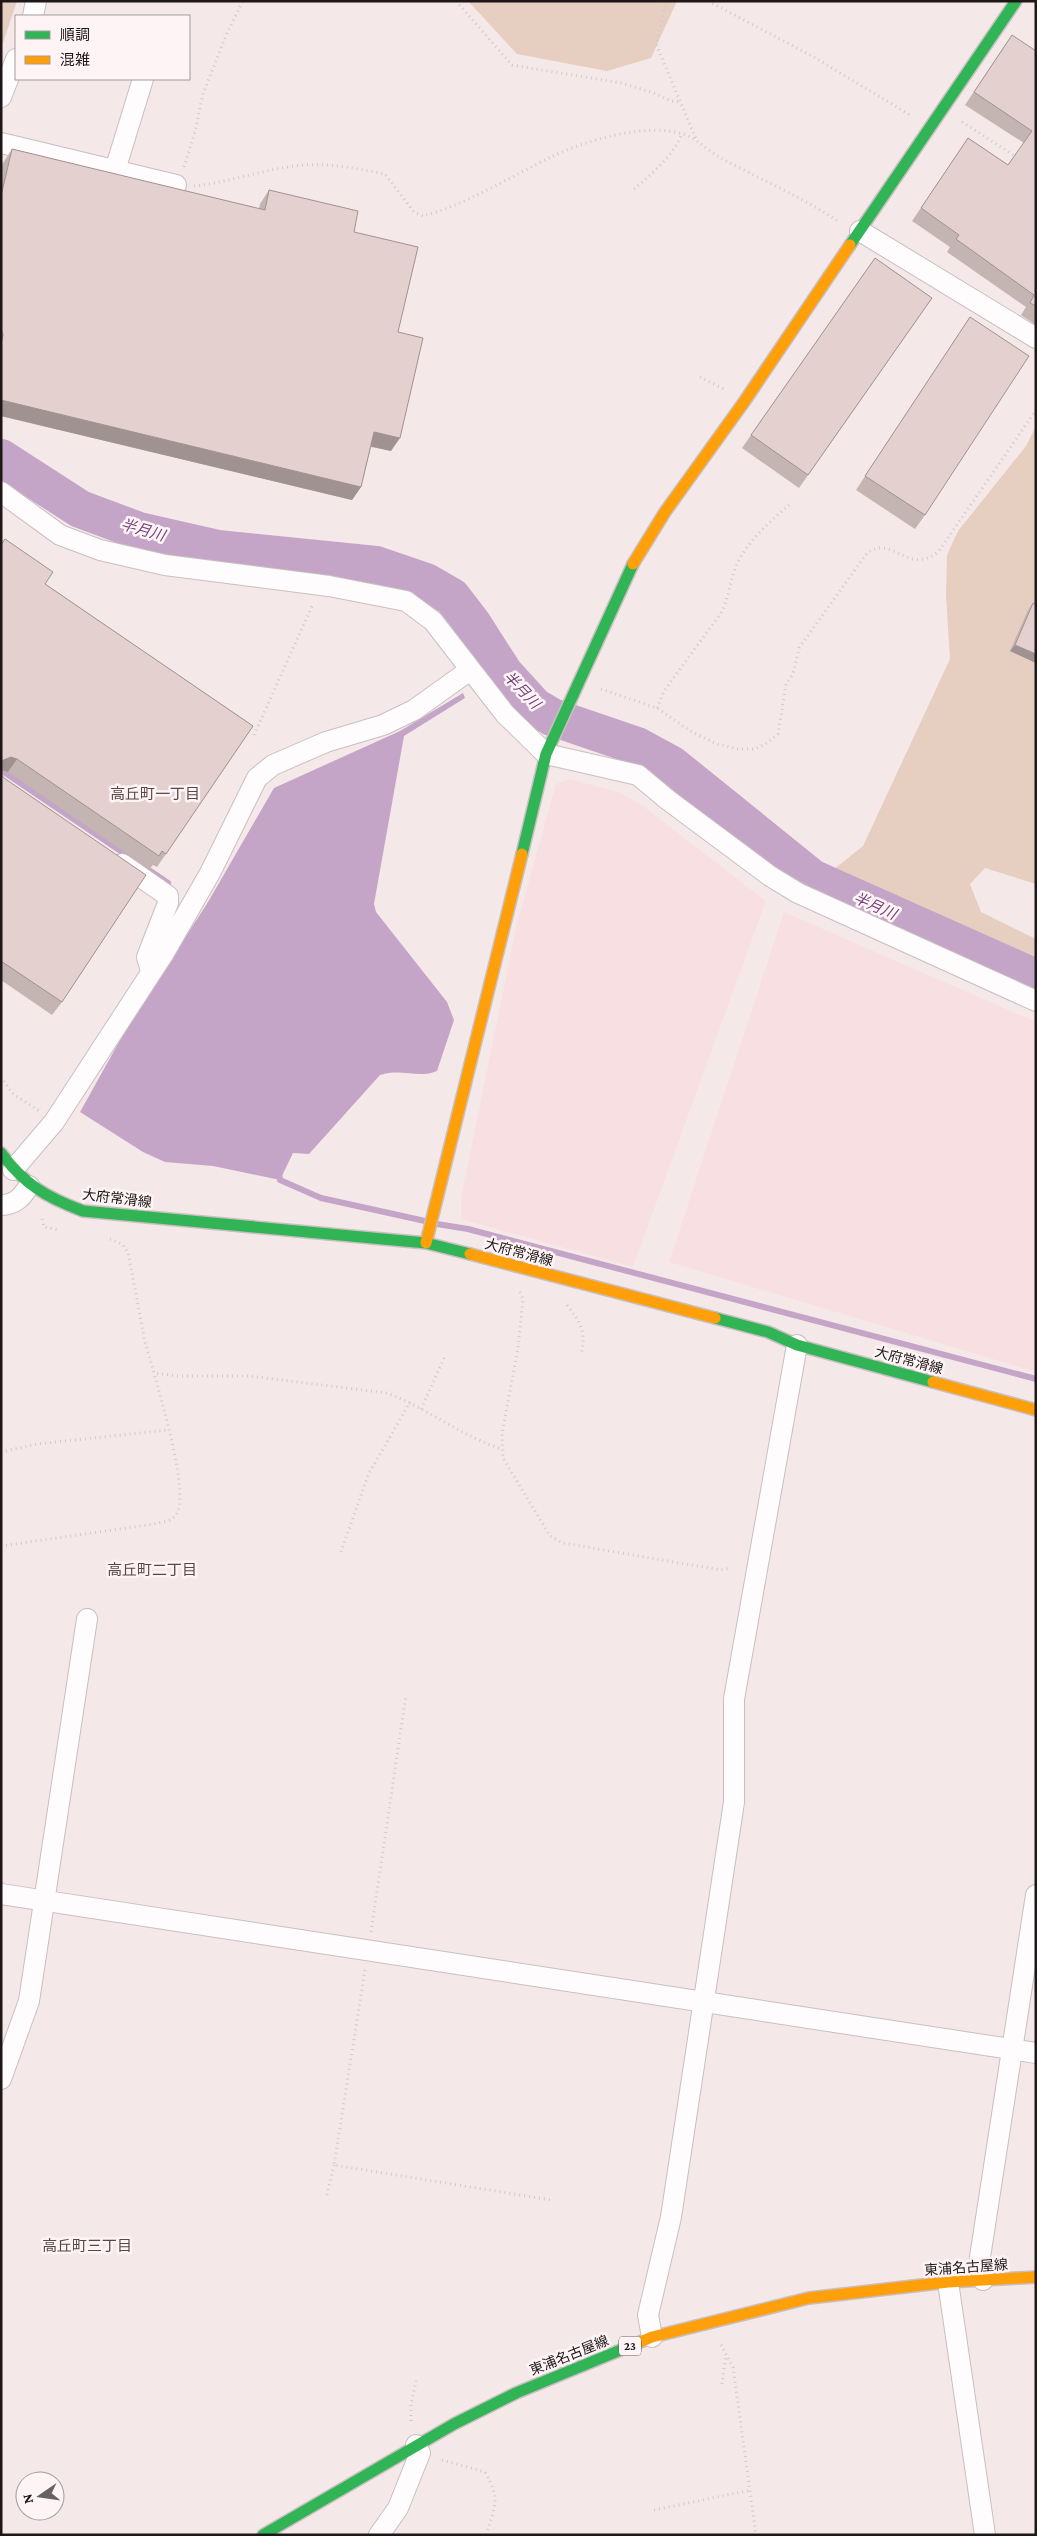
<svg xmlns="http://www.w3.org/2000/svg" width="1037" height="2536" viewBox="0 0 1037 2536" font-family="'Crimson Pro','Noto Sans JP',serif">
	<rect width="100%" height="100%" fill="#f5e8e9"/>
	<g fill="#f8dfe2">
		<path d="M 570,779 L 621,793 L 639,803 L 766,901 L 633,1267 L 461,1219 L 461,1198 L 516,928 L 556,784 Z"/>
		<path d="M 784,912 L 1036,1022 L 1036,1372 L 669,1262 Z"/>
	</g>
	<g fill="#e6cec1">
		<path d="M 1,1 L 17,1 L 1,49 Z"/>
		<path d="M 468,1 L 677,1 L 651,58 L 607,71 L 517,54 Z"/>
		<path d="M 1036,426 L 1036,884 L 985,868 L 970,884 L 981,912 L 1036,939 L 1036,969 L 823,878 L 863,846 L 950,659 L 946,595 L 947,555 L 958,531 L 1026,446 Z"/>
	</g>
	<path fill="#c5a5c7" d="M 463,693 L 465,698 L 404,736 L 374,904 L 376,912 L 447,1002 L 454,1020 L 437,1071 C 417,1079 403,1068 380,1075 L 309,1154 L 293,1153 L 280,1180 L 213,1166 L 165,1162 L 143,1152 L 80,1112 L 124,1033 L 208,902 L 274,788 L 400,731 Z"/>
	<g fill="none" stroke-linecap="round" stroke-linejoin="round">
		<g stroke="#c5a5c7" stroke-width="6">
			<path d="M 1,770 L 168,883"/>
			<path d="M 279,1173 L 280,1180 L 321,1198 L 425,1221"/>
			<path d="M 437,1224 L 468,1229 L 1036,1379"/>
		</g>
		<path stroke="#c5a5c7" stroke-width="38" d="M 1,458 L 80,509 L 139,531 L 218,549 L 376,565 L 426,582 L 452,597 L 472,623 L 504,673 L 535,707 L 552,717 L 637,746 L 672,765 L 812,878 L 1036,978"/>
		<defs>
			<g id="street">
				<path d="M 33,16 L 36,1"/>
				<path d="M 1,97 L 16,59"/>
				<path d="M 1,143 L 176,185"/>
				<path d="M 115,170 L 143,79"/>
				<path d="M 860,231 L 1036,338"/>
				<path d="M 1,492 L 60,535 L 100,550 L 165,565 L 329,586 L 406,601 L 433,621 L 505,714 L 546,754 L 638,775 L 668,800 L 770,876 L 798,893 L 1036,1001"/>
				<path d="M 122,864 L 168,896 L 168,903 L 147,957 L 151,971"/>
				<path d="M 13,1170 L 54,1122 L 164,953 L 210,873 L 257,778 L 273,765 L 326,742 L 383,725 L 414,710 L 470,670"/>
				<path d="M 1,1205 C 15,1205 22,1197 29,1186"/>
				<path d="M 1,1894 L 1036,2053"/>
				<path d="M 1,2079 L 29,2001 L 87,1619"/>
				<path d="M 983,2280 L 980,2257 L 1036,1895"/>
				<path d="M 948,2282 L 985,2535"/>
				<path d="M 652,2337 L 648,2315 L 671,2217 L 734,1802 L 734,1699 L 797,1345"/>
				<path d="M 379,2535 L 398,2508 L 420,2453 L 416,2445"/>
			</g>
			<g id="fast">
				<path d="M 850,245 L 1016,1"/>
				<path d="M 522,854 L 546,754 L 633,564"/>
				<path d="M 1,1153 C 25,1185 46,1197 83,1211 L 426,1243 L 470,1254"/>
				<path d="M 715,1318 L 768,1332 L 797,1345 L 933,1382"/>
				<path d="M 263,2535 L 454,2424 L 516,2393 L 628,2347"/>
			</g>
			<g id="slow">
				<path d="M 633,564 L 665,512 L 744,402 L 850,245"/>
				<path d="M 426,1243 L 522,854"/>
				<path d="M 470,1254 L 715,1318"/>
				<path d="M 933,1382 L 1036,1410"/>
				<path d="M 628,2347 L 652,2337 L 809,2298 L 948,2282 L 1036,2277"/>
			</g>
		</defs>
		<use href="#street" stroke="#c9bfc0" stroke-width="22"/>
		<use href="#fast" stroke="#c9bfc0" stroke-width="14"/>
		<use href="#slow" stroke="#c9bfc0" stroke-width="14"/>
		<g stroke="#d0cacb" stroke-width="3" stroke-dasharray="1 4" stroke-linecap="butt">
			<path d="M 456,1 L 512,65 L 621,83 L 654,93 L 671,101 L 681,102"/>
			<path d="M 666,1 L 656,44 L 696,139"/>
			<path d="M 708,1 L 812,56 L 910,115"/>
			<path d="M 962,122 L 1018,158"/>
			<path d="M 184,167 L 195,132 L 203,94 L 227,33 L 243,1"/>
			<path d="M 194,186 C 231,182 267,168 304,165 C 332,163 358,169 385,174 L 414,212 L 423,216 C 461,207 514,175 551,157 C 584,141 646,122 683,134 C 694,137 700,144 709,150 C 719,158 730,163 742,169 C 775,186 808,201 839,222"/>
			<path d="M 634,189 C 653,173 672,157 682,134"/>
			<path d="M 700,377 L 724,389"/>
			<path d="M 601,689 L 657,708 L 690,731 L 717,744 L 738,749 L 755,749 L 767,743 L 778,734 L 786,684 L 793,674 L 799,648 L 867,553 C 894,534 907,577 939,551 L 1036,410"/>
			<path d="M 657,708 L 664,691 L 721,613 C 730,596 730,576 740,558 C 752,537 772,520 790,504"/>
			<path d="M 254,735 L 313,604"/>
			<path d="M 4,1081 L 12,1093 L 39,1111"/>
			<path d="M 42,1219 L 44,1227 L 60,1230"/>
			<path d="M 110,1239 L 122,1244 L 128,1252 L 145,1342 L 154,1373 L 177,1376 L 249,1376 L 387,1393 C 427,1408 461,1436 502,1449"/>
			<path d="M 520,1292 L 523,1299 L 518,1348 L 502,1434 L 503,1458 L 550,1536 L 563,1543 L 721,1570 L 730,1568"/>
			<path d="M 567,1305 C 580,1322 587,1332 581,1354"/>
			<path d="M 421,1409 L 445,1356"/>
			<path d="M 1,1452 L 37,1444 L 168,1430"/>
			<path d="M 1,1546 L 154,1524 C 161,1522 170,1522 175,1516 C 192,1499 160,1397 154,1373"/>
			<path d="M 341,1552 L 368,1475 L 410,1402"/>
			<path d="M 371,1932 L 406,1695"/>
			<path d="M 365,1970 L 334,2165 L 551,2200"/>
			<path d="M 327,2195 L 334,2165"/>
			<path d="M 721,2345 L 733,2367 L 756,2535"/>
			<path d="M 722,2384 L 726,2355"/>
			<path d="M 411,2421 L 411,2404 L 417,2377"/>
			<path d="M 442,2460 L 485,2472 C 501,2500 495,2506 486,2535"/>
			<path d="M 654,2510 L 751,2490"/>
		</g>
		<use href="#street" stroke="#fefcfc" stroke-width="20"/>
		<use href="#fast" stroke="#30b455" stroke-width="11"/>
		<use href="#slow" stroke="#ff9f0a" stroke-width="11"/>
	</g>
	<g fill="#c4b4b2">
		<path d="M 1003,48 L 1036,51 L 1036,325 L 1021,315 L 1026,307 L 947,252 L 950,247 L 912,221 L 968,138 L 1008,165 L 1024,143 L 965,105 Z"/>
		<path d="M 12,149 L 259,209 L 260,204 L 269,190 L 354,232 L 398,332 L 391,451 L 371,447 L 361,487 L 352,500 L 1,416 L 1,169 L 3,163 Z"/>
		<path d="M 875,258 L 932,298 L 799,488 L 742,448 Z"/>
		<path d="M 970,317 L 925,515 L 915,529 L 856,490 Z"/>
		<path d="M 45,584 L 253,726 L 157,867 L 153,865 L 149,869 L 8,772 L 1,770 Z"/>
		<path d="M 1033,603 L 1036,605 L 1036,663 L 1010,651 L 1028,610 Z"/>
		<path d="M 1,774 L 62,1002 L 52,1015 L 1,980 Z"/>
	</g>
	<g fill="#a09291">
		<path d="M 1,400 L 361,487 L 352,500 L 1,416 Z"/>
		<path d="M 374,432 L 400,438 L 391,451 L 365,445 Z"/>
		<path d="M 1015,645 L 1036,654 L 1036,663 L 1010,651 Z"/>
		<path d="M 11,757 L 17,759 L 8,772 L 1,770 L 1,761 Z"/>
	</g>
	<g fill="#e4d1cf" stroke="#a09291">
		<path d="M 1012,35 L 1036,51 L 1036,306 L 1030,303 L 1034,295 L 956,239 L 959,235 L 921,208 L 968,138 L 1008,165 L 1032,131 L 974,92 Z"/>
		<path d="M 12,149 L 265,210 L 269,190 L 358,211 L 354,232 L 418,247 L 398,332 L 423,338 L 400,438 L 374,432 L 361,487 L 1,400 L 1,344 L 3,335 L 1,328 L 1,196 Z"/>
		<path d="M 875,258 L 932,298 L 808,475 L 751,435 Z"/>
		<path d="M 970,317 L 1029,356 L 925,515 L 865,476 Z"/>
		<path d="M 5,539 L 53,572 L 45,584 L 253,726 L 166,854 L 162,851 L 159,856 L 17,759 L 11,757 L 1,761 L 1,545 Z"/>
		<path d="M 1033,603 L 1036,605 L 1036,654 L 1015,645 Z"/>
		<path d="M 1,774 L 4,778 L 146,875 L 62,1002 L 1,961 Z"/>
	</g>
	<g text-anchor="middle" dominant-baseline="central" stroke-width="5" stroke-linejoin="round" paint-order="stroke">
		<rect fill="#fef4f5" stroke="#61595a" stroke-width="1" x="619" y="2336.5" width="22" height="19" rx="4"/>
		<g font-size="12" font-weight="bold" fill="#1e1617">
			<text x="630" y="2346">23</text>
		</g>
		<g font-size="14" fill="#1e1617" stroke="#fef4f5">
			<text transform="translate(117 1198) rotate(7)">大府常滑線</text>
			<text transform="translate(519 1252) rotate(15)">大府常滑線</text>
			<text transform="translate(909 1360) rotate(15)">大府常滑線</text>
			<text transform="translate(966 2267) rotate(-4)">東浦名古屋線</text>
			<text transform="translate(569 2355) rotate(-22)">東浦名古屋線</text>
		</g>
		<g font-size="15" font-style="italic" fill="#73407d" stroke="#fef4f5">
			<text transform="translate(143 530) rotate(16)">半月川</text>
			<text transform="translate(522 690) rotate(46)">半月川</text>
			<text transform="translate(875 906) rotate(24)">半月川</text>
		</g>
		<g font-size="15" fill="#5a4649" stroke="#fef4f5">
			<text x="155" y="794">高丘町一丁目</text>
			<text x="152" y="1570">高丘町二丁目</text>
			<text x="87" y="2246">高丘町三丁目</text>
		</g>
	</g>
	<rect width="1037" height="2536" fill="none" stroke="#1e1617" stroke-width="5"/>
	<rect x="15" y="15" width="175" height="65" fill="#fef4f5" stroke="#a49b9c"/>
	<rect x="25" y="31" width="25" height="8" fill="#30b455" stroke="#a49b9c"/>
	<text x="60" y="40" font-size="15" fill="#1e1617">順調</text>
	<rect x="25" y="56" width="25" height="8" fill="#ff9f0a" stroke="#a49b9c"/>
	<text x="60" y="65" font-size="15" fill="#1e1617">混雑</text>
	<g transform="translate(40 2496) rotate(257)"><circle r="24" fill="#fef4f5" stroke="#a49b9c"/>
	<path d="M0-4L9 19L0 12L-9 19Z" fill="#696060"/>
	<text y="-8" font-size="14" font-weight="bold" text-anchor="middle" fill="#1e1617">N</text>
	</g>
</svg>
